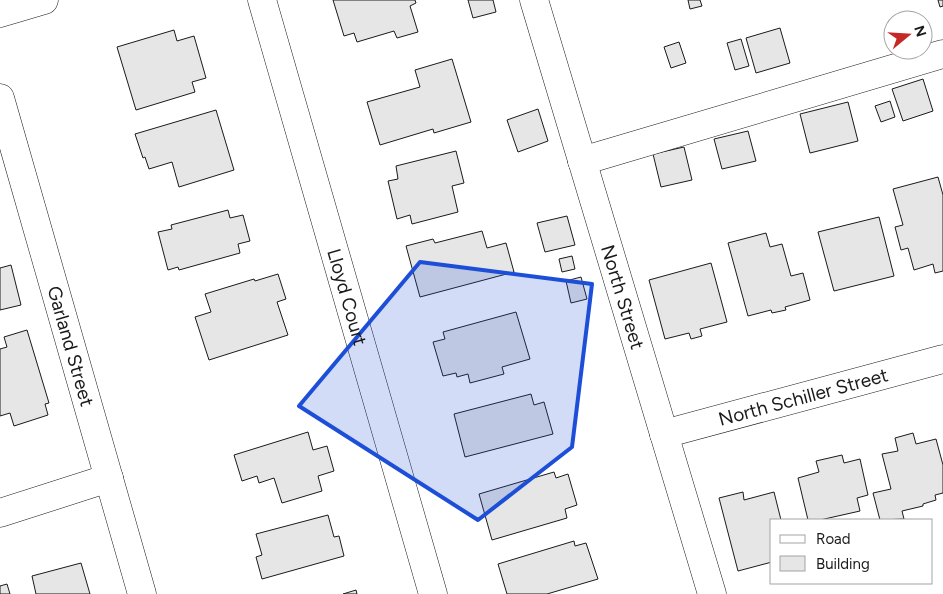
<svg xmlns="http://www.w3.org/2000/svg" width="943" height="594" viewBox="0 0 943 594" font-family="Figtree,sans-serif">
	<rect width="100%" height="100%" fill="#fff"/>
	<g fill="#e6e6e6" stroke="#1a1a1a">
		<path d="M 333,0 L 415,0 L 416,3 L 410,6 L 418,32 L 397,38 L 394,31 L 357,42 L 354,33 L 344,36 Z"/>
		<path d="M 468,0 L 493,0 L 496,12 L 473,18 Z"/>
		<path d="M 688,0 L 700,0 L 702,6 L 690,9 Z"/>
		<path d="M 938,0 L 943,0 L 943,6 L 940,7 Z"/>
		<path d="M 780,28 L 790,63 L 756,73 L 746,38 Z"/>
		<path d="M 174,30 L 177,41 L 194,36 L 206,78 L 192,82 L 195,92 L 136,110 L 117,47 Z"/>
		<path d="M 741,39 L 749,66 L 735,70 L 727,43 Z"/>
		<path d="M 679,42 L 686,63 L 671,68 L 664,47 Z"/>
		<path d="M 452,59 L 471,122 L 434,133 L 433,129 L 380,145 L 367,102 L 420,87 L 415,70 Z"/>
		<path d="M 923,79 L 933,111 L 903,121 L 892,89 Z"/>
		<path d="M 890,101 L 895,117 L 881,122 L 875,106 Z"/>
		<path d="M 848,102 L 858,141 L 810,153 L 800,114 Z"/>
		<path d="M 538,109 L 548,141 L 518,152 L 507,120 Z"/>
		<path d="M 216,110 L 234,170 L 179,187 L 172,162 L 149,169 L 145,157 L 143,158 L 135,134 Z"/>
		<path d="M 748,131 L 756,161 L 722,169 L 714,139 Z"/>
		<path d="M 684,147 L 692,180 L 661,187 L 653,154 Z"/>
		<path d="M 456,151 L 464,183 L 452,186 L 458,212 L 412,224 L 410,215 L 397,219 L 388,181 L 398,179 L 396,166 Z"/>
		<path d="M 938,177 L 943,195 L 943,271 L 935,273 L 933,264 L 914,270 L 908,248 L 901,250 L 895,227 L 903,225 L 893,189 Z"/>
		<path d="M 228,210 L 230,218 L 243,215 L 250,241 L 238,244 L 240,253 L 179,270 L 178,267 L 168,270 L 158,232 L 172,229 L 171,225 Z"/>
		<path d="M 567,216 L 575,245 L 545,252 L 537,223 Z"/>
		<path d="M 879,217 L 894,276 L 834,291 L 818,232 Z"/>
		<path d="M 482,231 L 487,248 L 506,243 L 514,272 L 420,297 L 406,246 L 433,239 L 435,243 Z"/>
		<path d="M 766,233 L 770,247 L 782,244 L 791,276 L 803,273 L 810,300 L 785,307 L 786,310 L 772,313 L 771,310 L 748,316 L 728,243 Z"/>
		<path d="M 572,256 L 575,269 L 562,272 L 559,259 Z"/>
		<path d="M 711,263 L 727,322 L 700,329 L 702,336 L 691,339 L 689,333 L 665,339 L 649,280 Z"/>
		<path d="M 11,265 L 21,305 L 0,310 L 0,268 Z"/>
		<path d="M 278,274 L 286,299 L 277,302 L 288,335 L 209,360 L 195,317 L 211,312 L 205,294 L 254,279 L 255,281 Z"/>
		<path d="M 581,277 L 587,299 L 571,303 L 566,281 Z"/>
		<path d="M 516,312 L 530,359 L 502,367 L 504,374 L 470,383 L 468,374 L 457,377 L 456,373 L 443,376 L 433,342 L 445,339 L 443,332 Z"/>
		<path d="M 27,330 L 49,403 L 45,404 L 48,415 L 14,426 L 10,413 L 0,416 L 0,349 L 7,347 L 4,337 Z"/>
		<path d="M 531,394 L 534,405 L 544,402 L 553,434 L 465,457 L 454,414 Z"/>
		<path d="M 308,432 L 313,450 L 327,446 L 334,471 L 318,476 L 322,491 L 282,503 L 274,478 L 259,483 L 257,476 L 242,481 L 234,455 Z"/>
		<path d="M 913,433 L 916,444 L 936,439 L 943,465 L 943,493 L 935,495 L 936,500 L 923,504 L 923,506 L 902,511 L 904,519 L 880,520 L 873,493 L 891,489 L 882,454 L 898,451 L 895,438 Z"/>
		<path d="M 842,455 L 844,463 L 860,459 L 868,495 L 857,498 L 860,511 L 820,520 L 808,520 L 798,478 L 819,472 L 816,461 Z"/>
		<path d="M 554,472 L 556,478 L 568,474 L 577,505 L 565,509 L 567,518 L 492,540 L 479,494 Z"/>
		<path d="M 743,492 L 744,500 L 774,492 L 781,520 L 772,520 L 772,562 L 738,571 L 719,498 Z"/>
		<path d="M 328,515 L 334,537 L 339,536 L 344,556 L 262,579 L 256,557 L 262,555 L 256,534 Z"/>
		<path d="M 574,541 L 575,546 L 586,543 L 598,579 L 547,594 L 507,594 L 498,564 Z"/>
		<path d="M 81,563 L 90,594 L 36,594 L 32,576 Z"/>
		<path d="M 7,584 L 10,594 L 0,594 L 0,586 Z"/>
		<path d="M 356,590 L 357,594 L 343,594 Z"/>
	</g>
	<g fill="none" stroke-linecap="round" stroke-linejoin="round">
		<defs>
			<g id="minor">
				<path id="s1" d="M 262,0 L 433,594"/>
				<path id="s2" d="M 534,0 L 712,594"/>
				<path d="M 0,13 L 44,0"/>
				<path id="s3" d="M 0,98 L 142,594"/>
				<path d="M 582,161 L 943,54"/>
				<path id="s4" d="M 664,434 L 943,359"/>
				<path d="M 0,513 L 109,478"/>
			</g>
		</defs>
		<use href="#minor" stroke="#1a1a1a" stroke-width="29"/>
		<use href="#minor" stroke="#fff" stroke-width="28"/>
	</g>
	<path fill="#1d4ed8" fill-opacity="0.2" stroke="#1d4ed8" stroke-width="4" stroke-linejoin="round" d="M 420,262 L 592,284 L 572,447 L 478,520 L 299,406 Z"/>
	<g text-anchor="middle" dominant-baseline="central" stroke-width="4" stroke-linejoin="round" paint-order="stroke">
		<g font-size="19" fill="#1a1a1a" stroke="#fff">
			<text stroke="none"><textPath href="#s1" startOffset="309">Lloyd Court</textPath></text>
			<text stroke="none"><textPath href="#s2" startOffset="310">North Street</textPath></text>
			<text stroke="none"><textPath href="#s3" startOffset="258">Garland Street</textPath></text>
			<text stroke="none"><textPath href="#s4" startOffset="144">North Schiller Street</textPath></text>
		</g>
	</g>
	<rect x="770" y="519" width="162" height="65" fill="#ffffff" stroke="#a3a3a3"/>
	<rect x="780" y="535" width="25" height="8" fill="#ffffff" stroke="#a3a3a3"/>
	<text x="816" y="544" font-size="15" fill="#1a1a1a">Road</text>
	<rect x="780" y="556" width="25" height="15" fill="#e6e6e6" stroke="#a3a3a3"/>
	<text x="816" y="569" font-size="15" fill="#1a1a1a">Building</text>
	<g transform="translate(908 35) rotate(72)"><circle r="24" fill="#ffffff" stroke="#a3a3a3"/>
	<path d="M0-4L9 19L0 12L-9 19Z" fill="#c62828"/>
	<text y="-8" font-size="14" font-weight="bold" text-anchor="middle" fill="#1a1a1a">N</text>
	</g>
</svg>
